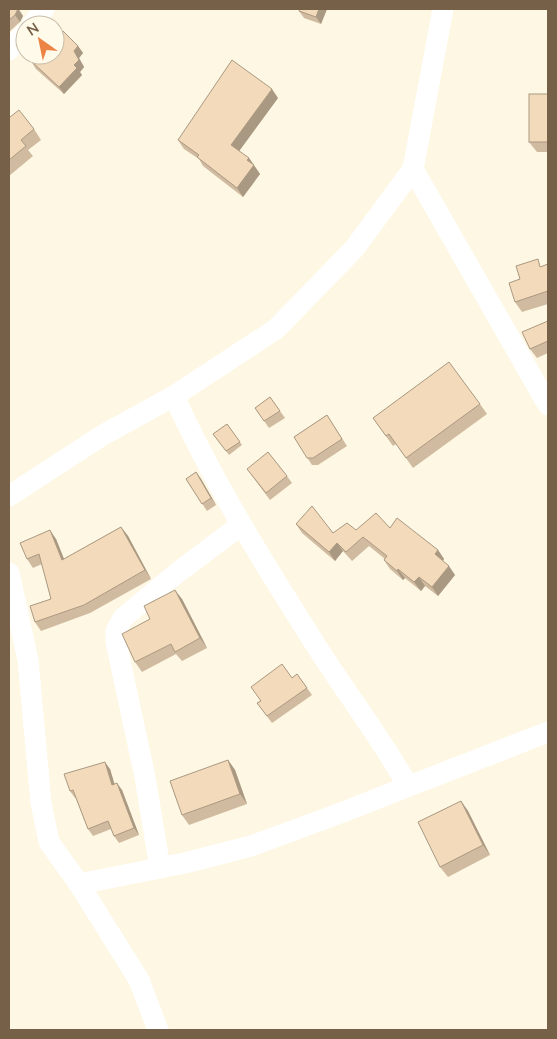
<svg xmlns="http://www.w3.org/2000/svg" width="557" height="1039" viewBox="0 0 557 1039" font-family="Lato,sans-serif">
	<rect width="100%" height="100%" fill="#fdf7e3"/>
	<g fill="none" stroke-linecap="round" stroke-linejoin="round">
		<g stroke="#fff" stroke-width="21">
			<path d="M 32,25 L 44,9"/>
			<path d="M 9,50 L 25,33"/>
			<path d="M 413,169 L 548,405"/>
			<path d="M 174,396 C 214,484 265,565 317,647 C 347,694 381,738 408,786"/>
			<path d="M 9,496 L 103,435 L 174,396 L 276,329 L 354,249 L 413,169 L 443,9"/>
			<path d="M 9,573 L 28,660 L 41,803 L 49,842 L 79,884 L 139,980 L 158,1030"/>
			<path d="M 160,868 L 145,777 L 116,642 L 116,631 L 123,618 L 177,573 L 241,525"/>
			<path d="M 79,884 L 185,863 L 251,846 L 330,817 L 548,732"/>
		</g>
	</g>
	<g fill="#d1bba0">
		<path d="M 9,9 L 19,9 L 23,16 L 20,22 L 9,32 Z"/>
		<path d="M 297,9 L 327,9 L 321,24 L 304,18 L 299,11 L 299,10 Z"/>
		<path d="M 78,46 L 83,53 L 79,58 L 84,67 L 80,72 L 82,75 L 64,94 L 36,69 L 31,61 Z"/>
		<path d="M 548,94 L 548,152 L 537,152 L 529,142 Z"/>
		<path d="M 278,98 L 239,151 L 249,158 L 260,174 L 243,197 L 203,166 L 199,159 L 184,149 L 178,140 Z"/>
		<path d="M 9,115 L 10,117 L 34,129 L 41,140 L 28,150 L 33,156 L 9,176 Z"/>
		<path d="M 548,264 L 548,304 L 522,312 L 515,302 L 520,279 L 543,266 Z"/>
		<path d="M 548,321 L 548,353 L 537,358 L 530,349 Z"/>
		<path d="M 270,397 L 285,418 L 269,428 L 255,408 Z"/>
		<path d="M 480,404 L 487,414 L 413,468 L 396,444 L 393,446 L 373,418 Z"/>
		<path d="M 327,415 L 347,446 L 318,465 L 312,465 L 294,437 Z"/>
		<path d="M 227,424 L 242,445 L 229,455 L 213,434 Z"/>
		<path d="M 247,469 L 287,476 L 292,483 L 270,500 Z"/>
		<path d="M 196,472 L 201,479 L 216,505 L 207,511 L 186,479 Z"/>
		<path d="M 296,524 L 333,533 L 390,528 L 438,550 L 444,559 L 443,561 L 455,575 L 438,596 L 425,586 L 421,591 L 405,578 L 403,580 L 390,569 L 384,560 L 385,559 L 369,546 L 352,561 L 343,551 L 335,561 L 302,533 Z"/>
		<path d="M 121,527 L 128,536 L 151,579 L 90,613 L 41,631 L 35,622 L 51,599 L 42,564 L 33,568 L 27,559 L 56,539 L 64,559 Z"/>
		<path d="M 182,599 L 207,648 L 182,661 L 176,654 L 142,672 L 135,662 L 150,619 Z"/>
		<path d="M 297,674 L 312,695 L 272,723 L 257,703 Z"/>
		<path d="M 228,760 L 235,770 L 247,804 L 189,825 L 182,815 Z"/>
		<path d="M 110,769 L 114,784 L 122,790 L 139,835 L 119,843 L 114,836 L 111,829 L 93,836 L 88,829 L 76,798 L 75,798 L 70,791 Z"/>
		<path d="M 461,801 L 468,811 L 490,855 L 448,877 L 440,867 Z"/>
	</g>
	<g fill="#aa9982">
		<path d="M 18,9 L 23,16 L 20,22 L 15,15 Z"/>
		<path d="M 319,9 L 327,9 L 321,24 L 316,17 Z"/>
		<path d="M 78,46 L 83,53 L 79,58 L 84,67 L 80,72 L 82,75 L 64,94 L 59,87 L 74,65 L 74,51 Z"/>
		<path d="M 272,89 L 278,98 L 237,154 L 231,145 Z"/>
		<path d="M 249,158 L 260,174 L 243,197 L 237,188 L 247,160 Z"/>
		<path d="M 196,472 L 201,479 L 216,505 L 211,498 Z"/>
		<path d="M 121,527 L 128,536 L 151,579 L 145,570 Z"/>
		<path d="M 50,530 L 56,539 L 68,569 L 62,560 Z"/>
		<path d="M 337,543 L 343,551 L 335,561 L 329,552 Z"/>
		<path d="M 438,550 L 444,559 L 441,563 L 435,554 Z"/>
		<path d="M 449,566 L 455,575 L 438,596 L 432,587 Z"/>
		<path d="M 398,569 L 405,578 L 403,580 L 397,571 Z"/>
		<path d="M 419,577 L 425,586 L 421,591 L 414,582 Z"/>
		<path d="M 175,590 L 182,599 L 207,648 L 200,638 Z"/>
		<path d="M 228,760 L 235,770 L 247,804 L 240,794 Z"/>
		<path d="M 105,762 L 110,769 L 117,792 L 112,785 Z"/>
		<path d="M 117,783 L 122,790 L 139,835 L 134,828 Z"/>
		<path d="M 461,801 L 468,811 L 490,855 L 483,845 Z"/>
	</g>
	<g fill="#f3daba" stroke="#aa9982">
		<path d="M 9,9 L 18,9 L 15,15 L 9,20 Z"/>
		<path d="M 300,9 L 319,9 L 316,17 L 299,11 Z"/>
		<path d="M 63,31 L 78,46 L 74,51 L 79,60 L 74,65 L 77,68 L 59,87 L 31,61 L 37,55 L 55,55 L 55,40 Z"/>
		<path d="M 232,60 L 272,89 L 231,145 L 249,158 L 247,160 L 254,165 L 237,188 L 197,157 L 199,155 L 178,140 Z"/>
		<rect x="529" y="94" width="19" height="48"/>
		<path d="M 19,110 L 34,129 L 21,140 L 26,146 L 9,160 L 9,115 L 10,117 Z"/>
		<path d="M 538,259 L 540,267 L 548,264 L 548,291 L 515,302 L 509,283 L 520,279 L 516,266 Z"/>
		<path d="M 548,321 L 548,341 L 530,349 L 522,332 Z"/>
		<path d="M 449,362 L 480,404 L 406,458 L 389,434 L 386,436 L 373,418 Z"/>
		<path d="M 270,397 L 280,411 L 264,421 L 255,408 Z"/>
		<path d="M 327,415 L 342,439 L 313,458 L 307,458 L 294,437 Z"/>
		<path d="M 227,424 L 240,442 L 226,451 L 213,434 Z"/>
		<path d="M 268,452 L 287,476 L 266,493 L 247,469 Z"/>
		<path d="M 196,472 L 211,498 L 202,504 L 186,479 Z"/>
		<path d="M 312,506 L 333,533 L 347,523 L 356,530 L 376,513 L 390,528 L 397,518 L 438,550 L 435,554 L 449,566 L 432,587 L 419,577 L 414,582 L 398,569 L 397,571 L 384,560 L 387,556 L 363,537 L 346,552 L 337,543 L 329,552 L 296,524 Z"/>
		<path d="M 121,527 L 145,570 L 84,605 L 35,622 L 30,606 L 51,599 L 39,554 L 27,559 L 20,543 L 50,530 L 62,560 Z"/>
		<path d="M 175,590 L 200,638 L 175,652 L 171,644 L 135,662 L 122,634 L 150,619 L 144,606 Z"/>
		<path d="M 282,664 L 292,678 L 297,674 L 307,688 L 267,716 L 257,703 L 261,701 L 251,687 Z"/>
		<path d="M 228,760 L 240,794 L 182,815 L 170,781 Z"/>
		<path d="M 105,762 L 112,785 L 117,783 L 134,828 L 114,836 L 108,821 L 88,829 L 73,790 L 70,791 L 64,774 Z"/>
		<path d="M 461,801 L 483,845 L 440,867 L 418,822 Z"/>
	</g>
	<rect width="557" height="1039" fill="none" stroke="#766048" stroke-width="20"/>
	<g transform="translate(40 40) rotate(327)"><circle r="24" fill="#fffaea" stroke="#c8bca9"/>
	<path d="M0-4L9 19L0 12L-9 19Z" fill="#eb8444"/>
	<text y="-8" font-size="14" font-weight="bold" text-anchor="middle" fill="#766048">N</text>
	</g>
</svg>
